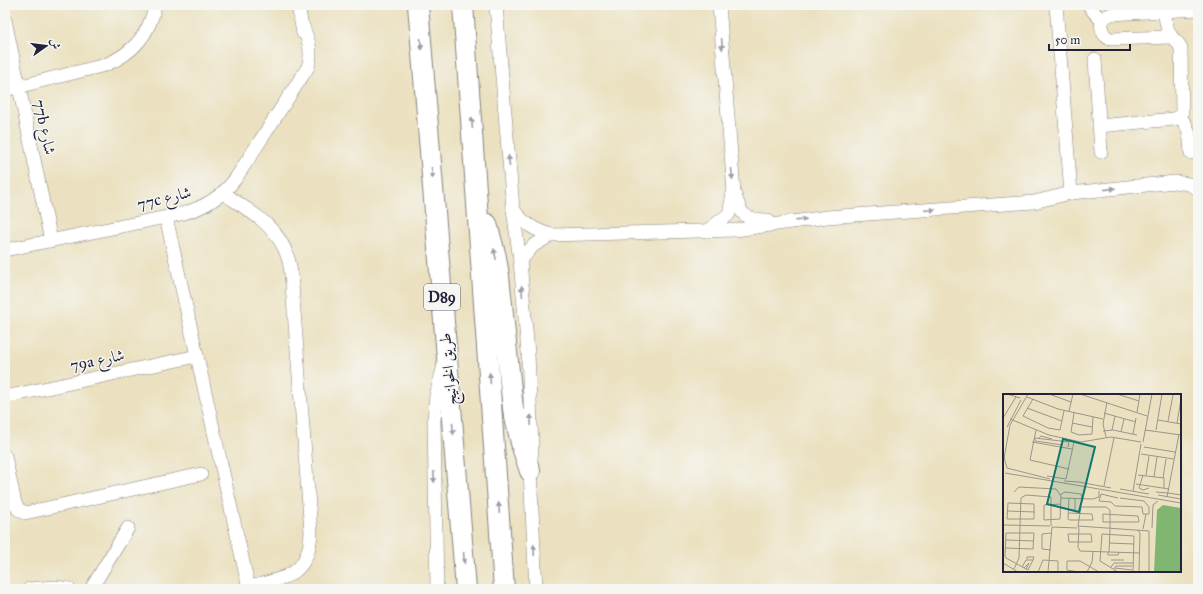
<svg xmlns="http://www.w3.org/2000/svg" width="1203" height="594" viewBox="0 0 1203 594" font-family="'IM FELL Great Primer',Amiri,serif">
	<rect width="100%" height="100%" fill="#f6f6f2"/>
	<filter id="ink" filterUnits="userSpaceOnUse"><feTurbulence type="fractalNoise" baseFrequency=".025" numOctaves="2"/><feDisplacementMap in="SourceGraphic" scale="8" xChannelSelector="R" yChannelSelector="G"/><feConvolveMatrix kernelMatrix="1 2 1 2 8 2 1 2 1" color-interpolation-filters="sRGB"/></filter>
	<filter id="wash" filterUnits="userSpaceOnUse"><feTurbulence type="fractalNoise" baseFrequency=".012" numOctaves="4" result="noise"/><feDisplacementMap in="SourceGraphic" scale="16" xChannelSelector="R" yChannelSelector="G"/><feGaussianBlur stdDeviation="0.9" result="paint"/><feColorMatrix in="noise" values="0 0 0 0 0 0 0 0 0 0 0 0 0 0 0 0 0 1.4 0 .05"/><feComposite in="paint" operator="in"/></filter>
	<g filter="url(#wash)">
		<rect width="100%" height="100%" fill="#ebe1c0"/>
	</g>
	<g filter="url(#ink)">
		<g fill="none" stroke-linecap="round" stroke-linejoin="round">
			<defs>
				<g id="minor">
					<path d="M 298,5 L 303,33"/>
					<path d="M 496,5 L 513,209 L 520,261 L 528,353 L 532,448 L 530,471 L 536,589"/>
					<path d="M 719,5 L 734,192 C 741,214 742,220 768,220"/>
					<path d="M 1056,5 L 1071,193"/>
					<path d="M 1089,5 L 1093,11 L 1102,21"/>
					<path d="M 5,20 L 51,241"/>
					<path d="M 1171,37 L 1110,39 C 1099,33 1098,19 1111,14 L 1198,9"/>
					<path d="M 1095,59 L 1101,152"/>
					<path d="M 5,90 L 105,65 C 132,54 150,34 155,5"/>
					<path d="M 1180,117 C 1190,127 1190,139 1191,153"/>
					<path d="M 1099,126 L 1174,119 L 1180,117 L 1182,113 L 1181,49 C 1180,42 1173,41 1170,34 C 1165,26 1165,14 1164,5"/>
					<path d="M 223,193 C 248,210 279,226 288,258 C 291,267 291,276 292,285 L 311,532 C 309,576 285,578 249,587"/>
					<path d="M 513,209 C 523,223 534,230 551,235 L 736,230 L 827,217 L 1034,202 L 1071,193 L 1175,182 L 1189,184 L 1198,189"/>
					<path d="M 166,217 L 249,589"/>
					<path d="M 707,231 L 729,214 L 733,193"/>
					<path d="M 5,250 L 181,214 C 204,208 222,197 236,178 L 308,67 C 313,51 308,39 302,24"/>
					<path d="M 520,261 L 533,246 L 551,235"/>
					<path d="M 5,397 L 197,356"/>
					<path d="M 5,456 L 15,503 L 18,509 L 25,513 L 201,474"/>
					<path d="M 29,589 L 55,587 L 69,589"/>
					<path d="M 91,589 L 128,528"/>
					<path d="M 437,589 L 434,422 L 436,395 L 444,365"/>
				</g>
				<g id="highway">
					<path d="M 418,5 L 466,589"/>
					<path d="M 463,5 L 504,589"/>
					<path d="M 487,224 L 496,257 L 499,276 L 513,409 L 522,447 L 530,471"/>
				</g>
			</defs>
			<use href="#minor" stroke="#86827e" stroke-width="14"/>
			<use href="#highway" stroke="#86827e" stroke-width="22"/>
			<use href="#minor" stroke="#fff" stroke-width="13"/>
			<use href="#highway" stroke="#fff" stroke-width="20"/>
		</g>
		<defs><path id="oneway-solid" d="M-6-.8H1V-3.2L6.5 0L1 3.2V.8H-6Z"/></defs>
		<g fill="#9c9ca7">
			<use href="#oneway-solid" transform="translate(421 44) rotate(85)"/>
			<use href="#oneway-solid" transform="translate(722 44) rotate(86)"/>
			<use href="#oneway-solid" transform="translate(472 123) rotate(-94)"/>
			<use href="#oneway-solid" transform="translate(509 161) rotate(-95)"/>
			<use href="#oneway-solid" transform="translate(432 173) rotate(85)"/>
			<use href="#oneway-solid" transform="translate(732 174) rotate(85)"/>
			<use href="#oneway-solid" transform="translate(1110 189) rotate(-6)"/>
			<use href="#oneway-solid" transform="translate(930 210) rotate(-4)"/>
			<use href="#oneway-solid" transform="translate(801 220) rotate(-8)"/>
			<use href="#oneway-solid" transform="translate(495 254) rotate(-102)"/>
			<use href="#oneway-solid" transform="translate(522 291) rotate(-94)"/>
			<use href="#oneway-solid" transform="translate(490 378) rotate(-94)"/>
			<use href="#oneway-solid" transform="translate(531 420) rotate(-92)"/>
			<use href="#oneway-solid" transform="translate(453 429) rotate(85)"/>
			<use href="#oneway-solid" transform="translate(434 477) rotate(89)"/>
			<use href="#oneway-solid" transform="translate(499 508) rotate(-94)"/>
			<use href="#oneway-solid" transform="translate(534 550) rotate(-93)"/>
			<use href="#oneway-solid" transform="translate(464 558) rotate(85)"/>
		</g>
	</g>
	<g text-anchor="middle" dominant-baseline="central" stroke-width="3" stroke-linejoin="round" paint-order="stroke">
		<rect fill="#f6f6f2" stroke="#626272" stroke-width="1" x="424" y="284" width="36" height="26" rx="3"/>
		<g font-size="15" font-weight="bold" fill="#22223b">
			<text x="442" y="297">D89</text>
		</g>
		<g font-size="16" fill="#22223b" stroke="#f6f6f2">
			<text transform="translate(45 127) rotate(78)">77b شارع</text>
			<text transform="translate(164 198) rotate(-14)">77c شارع</text>
			<text transform="translate(97 360) rotate(-12)">79a شارع</text>
			<text transform="translate(448 369) rotate(-95)">طريق الخوانيج</text>
		</g>
	</g>
	<g transform="translate(1003 394)">
		<rect width="178" height="178" fill="#ebe1c0"/>
		<path d="M 160,111 L 178,114 L 178,178 L 151,178 L 154,116 Z" fill="#80b672"/>
		<path fill="none" stroke="#9b958b" stroke-width="1" d="M 4,0 L 17,4M 46,0 L 68,8M 77,0 L 144,22M 114,0 L 136,7M 24,3 L 55,15 L 100,25M 30,5 L 20,22 L 45,34 L 57,36 L 61,17M 24,14 L 59,27M 66,17 L 70,0M 134,18 L 137,0M 71,19 L 68,38 L 76,41 L 89,40 L 90,23M 101,19 L 133,28M 0,24 L 13,3M 7,25 L 46,41 L 78,48 L 108,43 L 138,48M 155,26 L 178,30M 165,27 L 170,1M 69,29 L 89,33M 174,29 L 178,5M 4,33 L 18,6M 33,36 L 27,66 L 66,75M 109,36 L 112,22M 142,36 L 178,41M 153,36 L 159,0M 100,37 L 110,36 L 134,41M 118,38 L 121,25M 130,40 L 133,24M 103,43 L 100,30 L 104,8M 36,44 L 38,42 L 49,45M 29,48 L 69,55M 140,48 L 149,0M 60,51 L 32,47 L 32,44 L 66,48 L 65,53M 141,53 L 172,58M 138,60 L 171,65M 1,63 L 4,74 L 47,85M 0,70 L 7,31 L 25,0M 2,79 L 178,109M 135,81 L 161,84 L 161,94M 140,81 L 136,94 L 140,96 L 146,94M 143,81 L 146,62M 44,82 L 63,85M 151,83 L 154,63M 160,84 L 163,65M 63,85 L 71,48M 61,87 L 76,88M 76,88 L 108,94M 133,90 L 166,95M 101,92 L 111,44M 117,95 L 146,100M 130,97 L 138,50M 11,98 L 16,93 L 53,95 L 58,102 L 57,125 L 41,126 L 41,111 L 58,110M 153,98 L 165,99M 165,99 L 178,101M 57,101 L 62,98 L 78,100 L 79,104M 155,101 L 178,105M 164,103 L 176,40M 58,104 L 90,105 L 96,103 L 96,97M 115,104 L 98,100 L 96,107 L 108,108 L 112,112 L 139,113 L 140,120 L 146,120 L 146,113 L 141,107 L 117,104M 5,109 L 31,110 L 31,125 L 4,125 ZM 65,116 L 72,116 L 72,105M 4,117 L 32,118M 65,119 L 89,120 L 90,126 L 66,126 L 65,125 L 66,104M 100,120 L 135,122 L 136,128 L 100,128 ZM 0,131 L 47,132M 17,131 L 18,104 L 23,101 L 48,103 L 48,132M 75,132 L 78,113 L 103,113 L 107,116 L 107,134M 49,133 L 74,134M 76,134 L 75,153 L 77,157 L 136,159M 76,134 L 75,132 L 146,137M 149,134 L 150,111 L 155,107M 140,135 L 143,120M 135,136 L 137,139 L 136,178M 146,137 L 146,178M 65,140 L 88,140 L 89,148 L 66,148 ZM 3,146 L 31,147M 106,149 L 131,150M 2,154 L 30,155 L 31,139 L 3,139 L 2,162 L 3,164 L 25,176 L 30,166 L 23,166 L 19,173M 48,156 L 39,155 L 39,140 L 48,139M 105,158 L 105,161 L 115,161 L 116,158M 106,158 L 107,135M 24,165 L 24,163 L 31,163 L 30,166M 108,166 L 121,166M 0,169 L 15,178M 108,173 L 111,169 L 130,169M 21,174 L 26,169 L 23,175M 112,174 L 129,176M 11,175 L 16,164 L 17,132M 111,175 L 113,172 L 129,172M 35,178 L 40,166 L 55,167 L 55,178M 45,178 L 49,133M 76,178 L 64,176 L 64,167 L 77,167 L 96,178M 84,178 L 89,168 L 90,158M 115,178 L 97,167 L 99,140 L 131,142 L 130,178"/>
		<path fill="#0f766e" fill-opacity="0.15" stroke="#0f766e" stroke-width="2" d="M 60,45 L 92,53 L 76,118 L 44,110 Z"/>
		<rect width="178" height="178" fill="none" stroke="#22223b" stroke-width="2"/>
	</g>
	<rect width="1203" height="594" fill="none" stroke="#f6f6f2" stroke-width="20"/>
	<g transform="translate(46 46) rotate(76)" stroke="#f6f6f2" stroke-width="3" paint-order="stroke">
	<path d="M0-3L7 15L0 10L-7 15Z" fill="#22223b"/>
	<text y="-6" font-size="11" font-weight="bold" text-anchor="middle" fill="#22223b">ش</text>
	</g>
	<path d="M1049 44v6h81v-6" fill="none" stroke="#22223b" stroke-width="2"/>
	<text x="1055" y="44" font-size="12" fill="#22223b" stroke="#f6f6f2" stroke-width="3" paint-order="stroke">50 m</text>
</svg>
